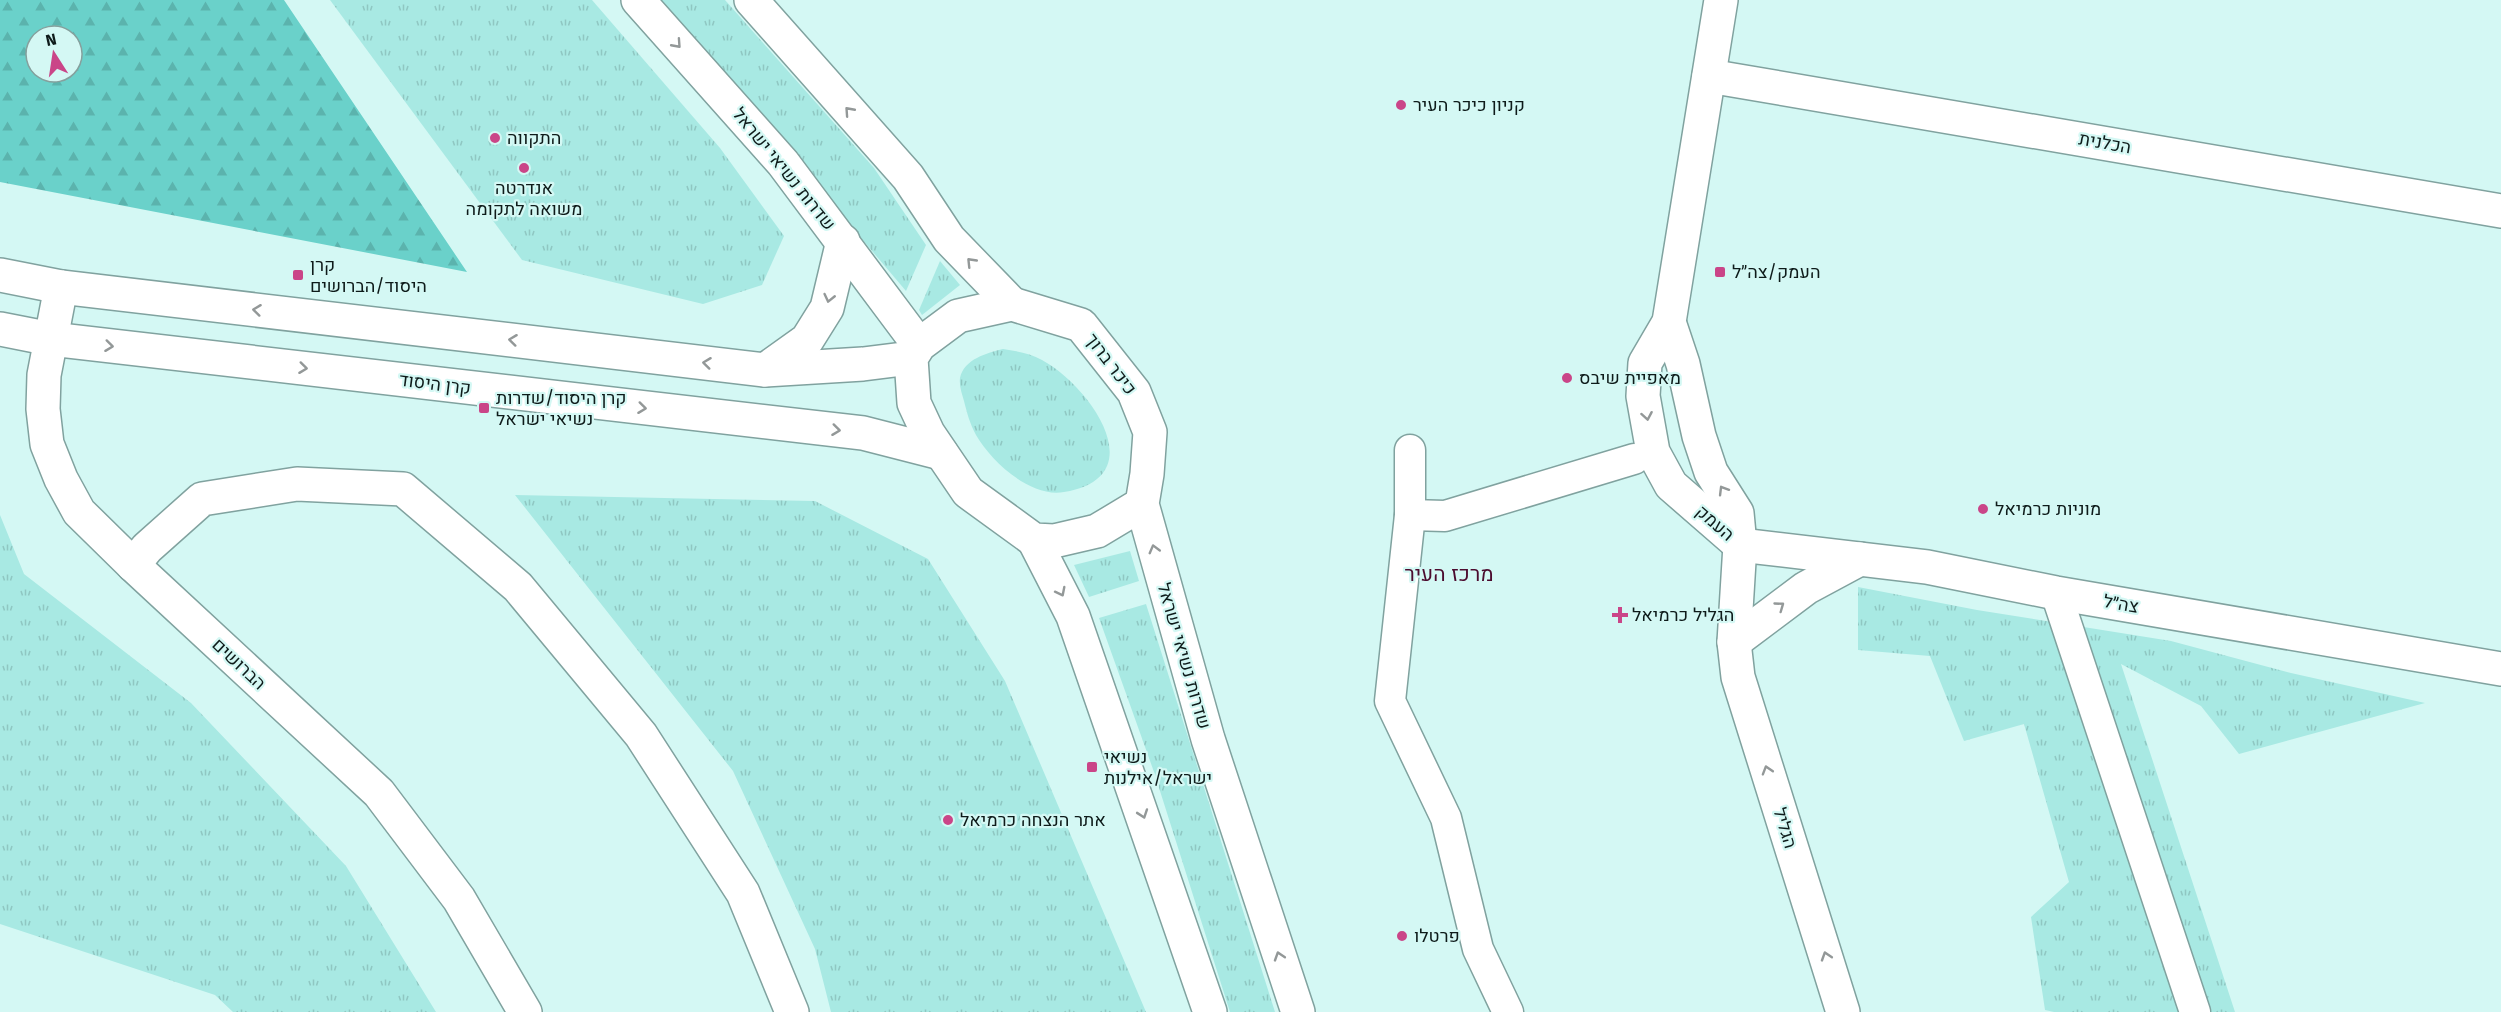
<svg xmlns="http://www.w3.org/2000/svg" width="2501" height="1012" viewBox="0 0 2501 1012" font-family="'Fira Sans',Heebo,sans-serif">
	<defs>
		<pattern id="grass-tufts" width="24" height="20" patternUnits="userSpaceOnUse" patternTransform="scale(1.5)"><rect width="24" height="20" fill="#a8e9e3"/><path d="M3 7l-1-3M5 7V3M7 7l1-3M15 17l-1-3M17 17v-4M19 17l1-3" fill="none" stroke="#8fc7c2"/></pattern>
		<pattern id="forest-firs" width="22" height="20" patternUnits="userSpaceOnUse" patternTransform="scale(1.5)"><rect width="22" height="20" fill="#6ad1ca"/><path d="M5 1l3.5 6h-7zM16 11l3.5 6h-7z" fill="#5bb3ad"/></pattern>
	</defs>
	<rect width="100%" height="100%" fill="#d4f8f4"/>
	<g fill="url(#grass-tufts)">
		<path d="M 330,0 L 592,0 L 720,148 L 784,236 L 762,285 L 703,304 L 522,260 Z"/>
		<path d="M 659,0 L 725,0 L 874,168 L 926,245 L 906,291 Z"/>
		<path d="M 940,261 L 960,285 L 922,315 L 919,310 Z"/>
		<path d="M 1003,349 C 1016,351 1030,353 1042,360 C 1090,386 1155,477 1064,492 C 1030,498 991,461 976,435 C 970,424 967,413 964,401 C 962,394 959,386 960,378 C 964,359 987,353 1003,349 Z"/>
		<path d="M 515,495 L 815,501 L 928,559 L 1005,681 L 1146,1012 L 831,1012 L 815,949 L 733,771 Z"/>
		<path d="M 0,515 L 24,574 L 191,703 L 346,866 L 436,1012 L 233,1012 L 215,995 L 0,924 Z"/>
		<path d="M 1130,551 L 1139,581 L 1089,597 L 1074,565 Z"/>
		<path d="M 1858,587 L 1977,610 L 2171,641 L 2291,673 L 2425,703 L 2239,754 L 2201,706 L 2121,664 L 2235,1012 L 2054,1012 L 2045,1010 L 2031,917 L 2069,882 L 2024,724 L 1964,741 L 1930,656 L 1858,650 Z"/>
		<path d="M 1146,604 L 1275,1012 L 1230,1012 L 1154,772 L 1099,618 Z"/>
	</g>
	<path fill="url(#forest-firs)" fill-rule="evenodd" d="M 0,0 L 284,0 L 467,272 L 0,182 ZM 36,36 L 72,36 L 72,72 L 36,72 Z"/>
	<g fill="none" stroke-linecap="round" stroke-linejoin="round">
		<defs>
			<g id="pedestrian">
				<path d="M 1410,450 L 1410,515 L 1390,701 L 1446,818 L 1478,949 L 1508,1012"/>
				<path d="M 1410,515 L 1445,516 L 1634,459"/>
				<path d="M 2056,593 L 2195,1012"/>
			</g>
			<g id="minor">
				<path d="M 1721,0 L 1669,322 L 1645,363 L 1643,396 L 1653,452 L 1671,485 L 1740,545"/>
				<path d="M 1709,76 L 2501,211"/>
				<path d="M 61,287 L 44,375 L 43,409 L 47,444 L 61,479 L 79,512 L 133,565 L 379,793 L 459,899 L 525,1012"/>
				<path d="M 1669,322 L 1683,364 L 1699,436 L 1711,472 L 1737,513 L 1740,545 L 1734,642 L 1738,677 L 1843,1012"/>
				<path d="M 1740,545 L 1927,567 L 2056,593 L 2501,669"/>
				<path d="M 133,565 L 147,548 L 202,499 L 297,484 L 403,489 L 518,587 L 641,735 L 743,893 L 792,1012"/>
				<path d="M 1734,642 L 1806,588 L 1860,559"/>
			</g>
			<g id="tertiary">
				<path d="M 0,275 L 61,287 L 765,370 L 863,364 L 911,358"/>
				<path d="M 0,329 L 51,339 L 863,433 L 941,453"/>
			</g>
			<g id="secondary">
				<path d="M 638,0 L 783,163 L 919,345"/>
				<path d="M 751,0 L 908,177 L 949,239 L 1012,304"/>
				<path d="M 765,370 L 807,340 L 827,308 L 843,241"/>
				<path d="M 1142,504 L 1097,531 L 1054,541 L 1034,540 L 968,492 L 928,433 L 914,403 L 911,358 L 919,345 L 958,316 L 1012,304 L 1081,325 L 1134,392 L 1150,432 L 1147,474 L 1142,504 L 1208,739 L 1298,1012"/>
				<path d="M 1034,540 L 1073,616 L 1210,1012"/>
			</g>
		</defs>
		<use href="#pedestrian" stroke="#80a29f" stroke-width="33"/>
		<use href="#minor" stroke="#80a29f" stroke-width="36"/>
		<use href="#tertiary" stroke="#80a29f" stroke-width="36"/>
		<use href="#secondary" stroke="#80a29f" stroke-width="36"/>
		<use href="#pedestrian" stroke="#fff" stroke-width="30"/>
		<use href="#minor" stroke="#fff" stroke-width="33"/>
		<use href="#tertiary" stroke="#fff" stroke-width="33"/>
		<use href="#secondary" stroke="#fff" stroke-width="33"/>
	</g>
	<defs><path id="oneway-chevron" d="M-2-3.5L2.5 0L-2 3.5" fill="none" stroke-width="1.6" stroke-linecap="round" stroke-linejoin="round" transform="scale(1.5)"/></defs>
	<g stroke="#939898">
		<use href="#oneway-chevron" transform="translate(677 44) rotate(48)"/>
		<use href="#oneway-chevron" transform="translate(849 111) rotate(-132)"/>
		<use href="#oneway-chevron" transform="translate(971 262) rotate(-134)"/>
		<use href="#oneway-chevron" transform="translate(829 298) rotate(103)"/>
		<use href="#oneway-chevron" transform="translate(257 310) rotate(-173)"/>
		<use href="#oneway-chevron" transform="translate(513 340) rotate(-173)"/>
		<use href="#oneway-chevron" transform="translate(109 346) rotate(7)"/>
		<use href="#oneway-chevron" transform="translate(707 363) rotate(-173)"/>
		<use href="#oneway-chevron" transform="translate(303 368) rotate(7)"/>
		<use href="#oneway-chevron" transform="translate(642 408) rotate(7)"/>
		<use href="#oneway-chevron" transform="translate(1647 416) rotate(80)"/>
		<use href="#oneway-chevron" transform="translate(836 430) rotate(7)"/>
		<use href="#oneway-chevron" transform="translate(1723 490) rotate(-121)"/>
		<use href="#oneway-chevron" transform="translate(1154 549) rotate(-105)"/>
		<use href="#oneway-chevron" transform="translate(1061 592) rotate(63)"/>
		<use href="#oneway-chevron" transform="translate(1780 606) rotate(-36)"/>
		<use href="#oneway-chevron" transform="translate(1767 770) rotate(-107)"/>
		<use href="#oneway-chevron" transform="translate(1143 814) rotate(71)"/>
		<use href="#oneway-chevron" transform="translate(1279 956) rotate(-108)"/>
		<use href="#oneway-chevron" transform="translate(1826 956) rotate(-108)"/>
	</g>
	<g fill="#ca4588" stroke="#d4f8f4" stroke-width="2">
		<circle cx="1401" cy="105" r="6"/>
		<circle cx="495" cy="138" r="6"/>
		<circle cx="524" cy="168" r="6"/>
		<rect x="1714" y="266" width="12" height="12" rx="3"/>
		<rect x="292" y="269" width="12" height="12" rx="3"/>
		<circle cx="1567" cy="378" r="6"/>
		<rect x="478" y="402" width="12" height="12" rx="3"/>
		<circle cx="1983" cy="509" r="6"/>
		<path d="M1617 606h6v6h6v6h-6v6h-6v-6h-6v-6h6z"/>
		<rect x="1086" y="761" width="12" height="12" rx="3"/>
		<circle cx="948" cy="820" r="6"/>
		<circle cx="1402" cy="936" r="6"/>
	</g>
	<g text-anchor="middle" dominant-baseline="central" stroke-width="4.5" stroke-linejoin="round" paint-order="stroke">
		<g font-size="18" fill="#0e1b1a" stroke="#d4f8f4" text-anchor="start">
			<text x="1413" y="105">קניון כיכר העיר</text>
			<text x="507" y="138">התקווה</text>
			<text x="524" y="188" text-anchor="middle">אנדרטה<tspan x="524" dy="21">משואה לתקומה</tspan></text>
			<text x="310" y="265">קרן<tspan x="310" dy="21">היסוד/הברושים</tspan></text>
			<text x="1732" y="272">העמק/צה״ל</text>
			<text x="1579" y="378">מאפיית שיבס</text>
			<text x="496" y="398">קרן היסוד/שדרות<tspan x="496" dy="21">נשיאי ישראל</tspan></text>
			<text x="1995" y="509">מוניות כרמיאל</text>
			<text x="1632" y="615">הגליל כרמיאל</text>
			<text x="1104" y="757">נשיאי<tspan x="1104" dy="21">ישראל/אילנות</tspan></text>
			<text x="960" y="820">אתר הנצחה כרמיאל</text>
			<text x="1414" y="936">פרטלו</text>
		</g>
		<g font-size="18" fill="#0e1b1a" stroke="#d4f8f4">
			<text transform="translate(2105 143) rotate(10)">הכלנית</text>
			<text transform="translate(784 169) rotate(51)">שדרות נשיאי ישראל</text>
			<text transform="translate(1111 364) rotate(53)">כיכר ברוך</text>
			<text transform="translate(435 384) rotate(7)">קרן היסוד</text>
			<text transform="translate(1715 523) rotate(41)">העמק</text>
			<text transform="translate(2121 604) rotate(10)">צה״ל</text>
			<text transform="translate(1184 656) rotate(74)">שדרות נשיאי ישראל</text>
			<text transform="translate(239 664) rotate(43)">הברושים</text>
			<text transform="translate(1785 828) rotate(73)">הגליל</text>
		</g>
		<g font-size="21" fill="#4c0c2f" stroke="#d4f8f4">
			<text x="1449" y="574">מרכז העיר</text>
		</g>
	</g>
	<g transform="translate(54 54) rotate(348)"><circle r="28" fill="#d4f8f4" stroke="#85a09d" stroke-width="1.5"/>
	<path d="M0-4.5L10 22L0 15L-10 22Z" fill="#ca4588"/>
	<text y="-9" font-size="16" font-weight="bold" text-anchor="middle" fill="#0e1b1a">N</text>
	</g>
</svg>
